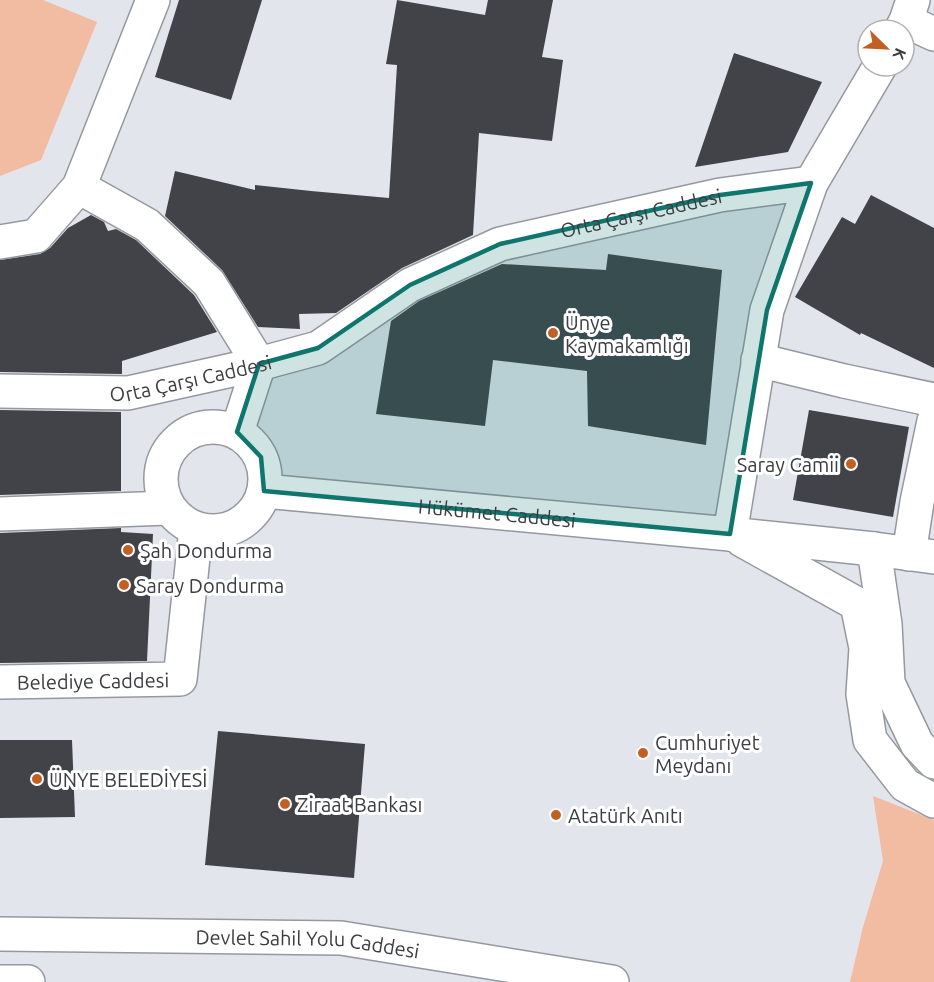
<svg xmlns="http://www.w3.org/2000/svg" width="934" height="982" viewBox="0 0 934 982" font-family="Ubuntu,sans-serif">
	<rect width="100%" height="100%" fill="#e3e5ed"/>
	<g fill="#f1bca1">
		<path d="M 0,0 L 43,0 L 97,22 L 41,160 L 0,176 Z"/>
		<path d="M 873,796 L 934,820 L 934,982 L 850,982 L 863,927 L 883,861 Z"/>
	</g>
	<g fill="#414349">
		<path d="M 179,0 L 262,0 L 231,100 L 155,77 Z"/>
		<path d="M 397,0 L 485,15 L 488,0 L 553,0 L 542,57 L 563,60 L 552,141 L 479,133 L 473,235 L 402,268 L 336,313 L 299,314 L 300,329 L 258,327 L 222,270 L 165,216 L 175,171 L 255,190 L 255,185 L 311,191 L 389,198 L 397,65 L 386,64 Z"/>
		<path d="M 734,53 L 822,82 L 788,152 L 695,167 Z"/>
		<path d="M 871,195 L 934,228 L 934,368 L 861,333 L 860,335 L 795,297 L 842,217 L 855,224 Z"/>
		<path d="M 91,215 L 104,222 L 108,231 L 116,229 L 136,240 L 194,295 L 217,332 L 122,361 L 122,374 L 0,372 L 0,260 L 40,254 L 50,248 L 68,228 Z"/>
		<path d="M 608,254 L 722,270 L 706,445 L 588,426 L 587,371 L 493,360 L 485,426 L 376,414 L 391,321 L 419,301 L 502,264 L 606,270 Z"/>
		<path d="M 0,410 L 121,412 L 121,491 L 0,495 Z"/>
		<path d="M 809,410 L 909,427 L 893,517 L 793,500 Z"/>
		<path d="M 121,528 L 121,532 L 153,534 L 147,661 L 0,663 L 0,533 Z"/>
		<path d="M 218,731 L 365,744 L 354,878 L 205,865 Z"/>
		<path d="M 0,740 L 72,740 L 75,817 L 0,818 Z"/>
	</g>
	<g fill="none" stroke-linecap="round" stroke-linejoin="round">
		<defs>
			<g id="minor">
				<path d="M 906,21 L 934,34"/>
				<path d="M 79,187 L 147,225 L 209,283 L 259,364 L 237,432"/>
				<path d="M 0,242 L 36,236 L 79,187 L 153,0"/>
				<path d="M 758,360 L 844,381 L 934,400"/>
				<path id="s1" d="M 0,391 L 128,393 L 259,364 L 318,348 L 410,285 L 500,244 L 720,195 L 811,183 L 767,310 L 730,534 L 874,549 L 885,624 L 888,683 L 917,744 L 934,762"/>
				<path d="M 742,540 L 857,604 L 866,648 L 863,694 L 870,740 L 905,785 L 934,801"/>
				<path d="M 909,554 L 917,502 L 934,421"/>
			</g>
			<g id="tertiary">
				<path d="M 901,30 L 906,21 L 913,0"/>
				<path d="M 811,183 L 880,66"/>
				<circle cx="213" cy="479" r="52"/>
				<path id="s2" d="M 264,491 L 730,534"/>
				<path d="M 0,514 L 169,508"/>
				<path d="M 874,549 L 934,557"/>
				<path id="s3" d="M 0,682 L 180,679 L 196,529"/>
			</g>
			<g id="primary">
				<path id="s4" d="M 0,934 L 341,938 L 612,982"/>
				<path d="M 0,982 L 28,982"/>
			</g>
		</defs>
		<use href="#minor" stroke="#96989f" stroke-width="36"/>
		<use href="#tertiary" stroke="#96989f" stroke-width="36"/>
		<use href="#primary" stroke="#96989f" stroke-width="36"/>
		<use href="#minor" stroke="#fff" stroke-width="33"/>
		<use href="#tertiary" stroke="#fff" stroke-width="33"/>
		<use href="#primary" stroke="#fff" stroke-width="33"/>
	</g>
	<path fill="#0f766e" fill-opacity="0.2" stroke="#0f766e" stroke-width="4.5" stroke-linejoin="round" d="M 811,183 L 767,310 L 730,534 L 264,491 L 261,457 L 237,432 L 259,364 L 318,348 L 410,285 L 500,244 L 720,195 Z"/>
	<g fill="#c26023" stroke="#fff" stroke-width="2">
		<circle cx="553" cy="333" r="6"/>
		<circle cx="851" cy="464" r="6"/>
		<circle cx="128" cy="550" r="6"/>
		<circle cx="124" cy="585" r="6"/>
		<circle cx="643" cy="753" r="6"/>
		<circle cx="37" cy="779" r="6"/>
		<circle cx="285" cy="804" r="6"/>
		<circle cx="556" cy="815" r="6"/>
	</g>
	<g text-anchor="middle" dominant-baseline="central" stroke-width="6" stroke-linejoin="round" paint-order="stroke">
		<g font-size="20" fill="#3c3d40" stroke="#fff">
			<text stroke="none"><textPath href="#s1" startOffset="678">Orta Çarşı Caddesi</textPath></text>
			<text stroke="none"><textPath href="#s1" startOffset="192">Orta Çarşı Caddesi</textPath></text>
			<text stroke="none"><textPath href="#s2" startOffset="234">Hükümet Caddesi</textPath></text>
			<text stroke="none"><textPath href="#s3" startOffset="93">Belediye Caddesi</textPath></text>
			<text stroke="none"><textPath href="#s4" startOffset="308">Devlet Sahil Yolu Caddesi</textPath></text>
		</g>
		<g font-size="20" fill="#3c3d40" stroke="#fff" text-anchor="start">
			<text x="565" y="322">Ünye<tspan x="565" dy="23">Kaymakamlığı</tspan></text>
			<text x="839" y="464" text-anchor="end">Saray Camii</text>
			<text x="140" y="550">Şah Dondurma</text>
			<text x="136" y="585">Saray Dondurma</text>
			<text x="655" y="742">Cumhuriyet<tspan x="655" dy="23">Meydanı</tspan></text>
			<text x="49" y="779">ÜNYE BELEDİYESİ</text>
			<text x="297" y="804">Ziraat Bankası</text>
			<text x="568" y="815">Atatürk Anıtı</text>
		</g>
	</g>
	<g transform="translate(886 48) rotate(114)"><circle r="28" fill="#ffffff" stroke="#b1b1b3" stroke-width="1.5"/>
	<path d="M0-4.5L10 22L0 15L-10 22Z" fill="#c26023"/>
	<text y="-9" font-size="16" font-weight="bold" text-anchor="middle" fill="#3c3d40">K</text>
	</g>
</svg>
